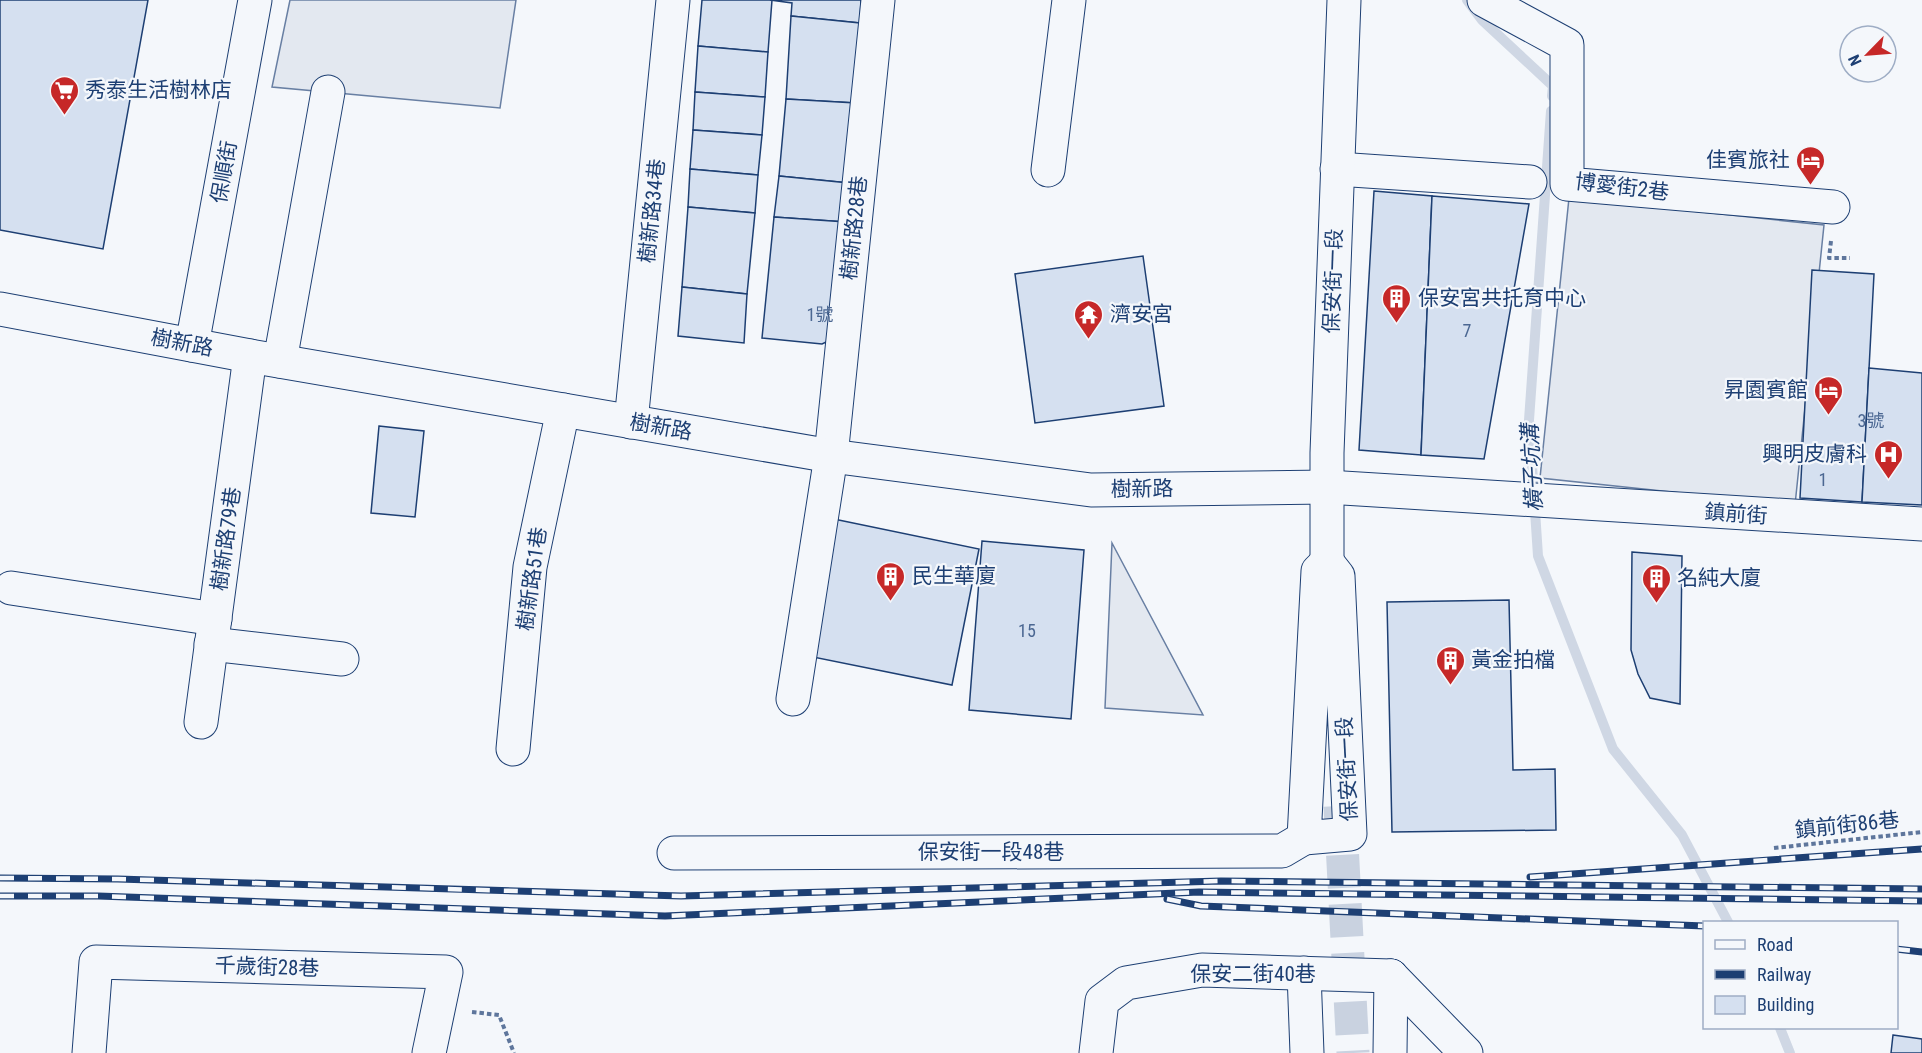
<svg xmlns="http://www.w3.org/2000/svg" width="1922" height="1053" viewBox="0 0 1922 1053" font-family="'Roboto Condensed','Noto Sans TC',sans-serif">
	<rect width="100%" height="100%" fill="#f4f7fb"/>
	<g fill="#e3e8f0" stroke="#687fa3" stroke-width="1.5">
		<path d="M 290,0 L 516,0 L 500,108 L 272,87 Z"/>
		<path d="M 1569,198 L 1824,225 L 1795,505 L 1540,478 Z"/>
		<path d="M 1112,543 L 1203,715 L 1105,708 Z"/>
	</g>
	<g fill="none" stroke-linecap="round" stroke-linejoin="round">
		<g stroke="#cfd7e4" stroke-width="10">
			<path d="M 1467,0 L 1482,20 L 1553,86 L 1552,96"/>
			<path d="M 1551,111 L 1529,420 L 1538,556 L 1613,749 L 1682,835 L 1728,922"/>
			<path d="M 1780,1028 L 1790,1053"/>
		</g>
	</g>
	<g fill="#d5e0f0" stroke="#1d3f73" stroke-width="1.5">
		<path d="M 0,0 L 148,0 L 103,249 L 0,230 Z"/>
		<path d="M 702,0 L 772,0 L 768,52 L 698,46 Z"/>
		<path d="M 770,0 L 861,0 L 860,23 L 791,16 L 792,3 Z"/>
		<path d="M 791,16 L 860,23 L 856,103 L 786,99 Z"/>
		<path d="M 698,46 L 768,52 L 765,97 L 695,92 Z"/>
		<path d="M 695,92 L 765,97 L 762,135 L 693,130 Z"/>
		<path d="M 786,99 L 856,103 L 849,183 L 779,176 Z"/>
		<path d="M 693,130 L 762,135 L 758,175 L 690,169 Z"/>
		<path d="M 690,169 L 758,175 L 755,213 L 688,207 Z"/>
		<path d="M 779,176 L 849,183 L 846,222 L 774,217 Z"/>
		<path d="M 1374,191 L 1432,196 L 1421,455 L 1359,450 Z"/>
		<path d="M 1432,196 L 1529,204 L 1484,459 L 1421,455 Z"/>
		<path d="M 688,207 L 755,213 L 747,294 L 682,287 Z"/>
		<path d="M 774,217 L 846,222 L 839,336 L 822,344 L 762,338 Z"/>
		<path d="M 1143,256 L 1164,406 L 1035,423 L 1015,274 Z"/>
		<path d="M 1812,270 L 1874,274 L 1862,502 L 1800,498 Z"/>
		<path d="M 682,287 L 747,294 L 744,343 L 678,336 Z"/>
		<path d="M 1869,368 L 1922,373 L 1922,505 L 1862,502 Z"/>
		<path d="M 379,426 L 424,431 L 415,517 L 371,513 Z"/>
		<path d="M 829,518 L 979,549 L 952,685 L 803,655 Z"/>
		<path d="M 982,541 L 1084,550 L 1071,719 L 969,710 Z"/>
		<path d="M 1632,552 L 1682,556 L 1680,704 L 1650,698 L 1638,674 L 1631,650 Z"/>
		<path d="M 1509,600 L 1513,770 L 1555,769 L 1556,830 L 1392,832 L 1387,602 Z"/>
		<path d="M 1893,1035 L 1922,1039 L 1922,1053 L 1891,1053 Z"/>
	</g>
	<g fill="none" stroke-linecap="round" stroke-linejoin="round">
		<path stroke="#c9d2e0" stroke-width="33" stroke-dasharray="33 16" stroke-linecap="butt" d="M 1340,806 L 1353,1053"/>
		<defs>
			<g id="minor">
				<path d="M 1484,0 L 1567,45 L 1567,184 L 1833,207"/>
				<path d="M 1337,169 L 1530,182"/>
				<path d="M 1048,170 L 1069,0"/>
				<path d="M 192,345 L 255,0"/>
				<path d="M 280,361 L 328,92"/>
				<path d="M 631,422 L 673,0"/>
				<path d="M 1327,487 L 1922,524"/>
				<path d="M 1327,562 L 1338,576 L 1350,834 L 1304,838 L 1318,571 Z"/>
				<path d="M 11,588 L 215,619"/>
				<path d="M 211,644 L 342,659"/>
				<path d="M 793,699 L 831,456 L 878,0"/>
				<path d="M 201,722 L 250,356"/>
				<path d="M 513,749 L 530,567 L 563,410"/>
				<path d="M 674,853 L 1282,851 L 1304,838"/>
				<path d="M 1304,973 L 1307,1053"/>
				<path d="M 1391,976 L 1466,1053"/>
				<path d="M 89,1053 L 96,962 L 446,972 L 429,1053"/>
				<path d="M 1096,1053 L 1102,1001 L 1126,983 L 1202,970 L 1391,976"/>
				<path d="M 1390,1053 L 1391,976"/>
			</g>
			<g id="major">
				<path d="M 0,309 L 250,356 L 831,456 L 1091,490 L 1327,487"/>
				<path d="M 1327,562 L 1327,453 L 1344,0"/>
			</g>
		</defs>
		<use href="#minor" stroke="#1d3f73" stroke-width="35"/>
		<use href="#major" stroke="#1d3f73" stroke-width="35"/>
		<g stroke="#5e769c" stroke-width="4" stroke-dasharray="4.5 3" stroke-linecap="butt">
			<path d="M 1831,241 L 1829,258 L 1850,258"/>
			<path d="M 1774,848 L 1922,832"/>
			<path d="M 472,1012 L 499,1015 L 514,1053"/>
		</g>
		<use href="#minor" stroke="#f4f7fb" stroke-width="33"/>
		<use href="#major" stroke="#f4f7fb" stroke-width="33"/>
		<defs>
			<g id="rail">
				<path d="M 1530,877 L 1922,849"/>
				<path d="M 0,878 L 118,879 L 681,896 L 1221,881 L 1922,889"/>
				<path d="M 0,896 L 98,896 L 665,916 L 1199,892 L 1922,901"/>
				<path d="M 1167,899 L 1201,906 L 1704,926"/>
				<path d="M 1896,949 L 1922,952"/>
			</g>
		</defs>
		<use href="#rail" stroke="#1d3f73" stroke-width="7"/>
		<use href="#rail" stroke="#f4f7fb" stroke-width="4.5" stroke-dasharray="14" stroke-linecap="butt"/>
	</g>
	<defs>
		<symbol id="supermarket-pin" viewBox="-11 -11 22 30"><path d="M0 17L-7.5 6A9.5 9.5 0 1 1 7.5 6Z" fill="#c62828" stroke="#f4f7fb"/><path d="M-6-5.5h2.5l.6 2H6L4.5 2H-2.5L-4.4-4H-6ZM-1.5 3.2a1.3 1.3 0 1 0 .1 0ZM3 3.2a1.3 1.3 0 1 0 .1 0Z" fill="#fff"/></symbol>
		<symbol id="hotel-pin" viewBox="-11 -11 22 30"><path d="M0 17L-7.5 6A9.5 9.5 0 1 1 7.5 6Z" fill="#c62828" stroke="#f4f7fb"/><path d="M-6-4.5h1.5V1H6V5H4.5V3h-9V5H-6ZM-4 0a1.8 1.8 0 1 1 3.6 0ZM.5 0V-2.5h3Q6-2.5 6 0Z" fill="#fff"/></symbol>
		<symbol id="building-pin" viewBox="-11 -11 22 30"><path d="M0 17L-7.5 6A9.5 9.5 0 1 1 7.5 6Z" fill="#c62828" stroke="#f4f7fb"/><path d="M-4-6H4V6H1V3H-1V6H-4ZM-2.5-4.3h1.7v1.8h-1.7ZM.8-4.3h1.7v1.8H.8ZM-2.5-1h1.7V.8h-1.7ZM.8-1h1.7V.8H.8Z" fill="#fff"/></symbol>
		<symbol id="temple-pin" viewBox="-11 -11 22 30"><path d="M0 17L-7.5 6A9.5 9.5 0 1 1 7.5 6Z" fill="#c62828" stroke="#f4f7fb"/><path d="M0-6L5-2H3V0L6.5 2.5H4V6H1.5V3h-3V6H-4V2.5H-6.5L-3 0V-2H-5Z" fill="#fff"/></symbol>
		<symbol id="hospital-pin" viewBox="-11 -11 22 30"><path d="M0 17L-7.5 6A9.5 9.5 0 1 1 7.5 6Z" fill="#c62828" stroke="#f4f7fb"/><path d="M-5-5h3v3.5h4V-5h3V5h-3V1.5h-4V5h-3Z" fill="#fff"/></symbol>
	</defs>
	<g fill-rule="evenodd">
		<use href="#supermarket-pin" x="48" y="74" width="33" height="45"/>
		<use href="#hotel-pin" x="1794" y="144" width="33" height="45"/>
		<use href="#building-pin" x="1380" y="282" width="33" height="45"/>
		<use href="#temple-pin" x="1072" y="298" width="33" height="45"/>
		<use href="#hotel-pin" x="1812" y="374" width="33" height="45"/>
		<use href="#hospital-pin" x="1872" y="438" width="33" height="45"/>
		<use href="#building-pin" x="874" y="560" width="33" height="45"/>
		<use href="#building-pin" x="1640" y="562" width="33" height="45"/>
		<use href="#building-pin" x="1434" y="644" width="33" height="45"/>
	</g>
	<g text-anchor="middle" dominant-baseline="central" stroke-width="4.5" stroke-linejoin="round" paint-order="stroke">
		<g font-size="18" fill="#4b6792">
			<text x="820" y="314">1號</text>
			<text x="1467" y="330">7</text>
			<text x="1871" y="420">3號</text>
			<text x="1823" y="479">1</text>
			<text x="1027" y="630">15</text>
		</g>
		<g font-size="21" fill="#1d3f73" stroke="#f4f7fb" text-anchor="start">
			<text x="85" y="90">秀泰生活樹林店</text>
			<text x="1790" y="160" text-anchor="end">佳賓旅社</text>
			<text x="1418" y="298">保安宮共托育中心</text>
			<text x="1110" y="314">濟安宮</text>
			<text x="1808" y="390" text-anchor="end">昇園賓館</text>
			<text x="1867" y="454" text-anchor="end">興明皮膚科</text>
			<text x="912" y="576">民生華廈</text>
			<text x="1677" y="578">名純大廈</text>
			<text x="1471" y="660">黃金拍檔</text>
		</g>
		<g font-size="21" fill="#1d3f73" stroke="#f4f7fb">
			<text transform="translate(224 172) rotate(-80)">保順街</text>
			<text transform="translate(1622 187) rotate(7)">博愛街2巷</text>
			<text transform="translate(652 211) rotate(-84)">樹新路34巷</text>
			<text transform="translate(854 228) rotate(-84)">樹新路28巷</text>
			<text transform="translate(1333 281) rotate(-88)">保安街一段</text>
			<text transform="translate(182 343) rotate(11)">樹新路</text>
			<text transform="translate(661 427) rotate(10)">樹新路</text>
			<text transform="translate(1142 489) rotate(-1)">樹新路</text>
			<text transform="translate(1736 514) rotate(4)">鎮前街</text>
			<text transform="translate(226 539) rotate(-82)">樹新路79巷</text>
			<text transform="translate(532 579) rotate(-82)">樹新路51巷</text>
			<text transform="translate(1347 769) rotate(-93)">保安街一段</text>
			<text transform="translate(1847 825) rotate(-6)">鎮前街86巷</text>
			<text x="991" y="852">保安街一段48巷</text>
			<text transform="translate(267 967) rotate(2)">千歲街28巷</text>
			<text x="1253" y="974">保安二街40巷</text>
		</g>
		<g font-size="22" font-style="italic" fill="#1d3f73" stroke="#f4f7fb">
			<text transform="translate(1532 468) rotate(-93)">橫子坑溝</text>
		</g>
	</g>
	<rect x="1703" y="921" width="195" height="108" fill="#f4f7fb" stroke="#9eadc5" stroke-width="1.5"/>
	<rect x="1715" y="940" width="30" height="9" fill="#f4f7fb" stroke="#9eadc5" stroke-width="1.5"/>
	<text x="1757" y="951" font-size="18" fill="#1d3f73">Road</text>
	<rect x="1715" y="970" width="30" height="9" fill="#1d3f73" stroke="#9eadc5" stroke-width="1.5"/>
	<text x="1757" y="981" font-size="18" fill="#1d3f73">Railway</text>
	<rect x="1715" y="996" width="30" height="18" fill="#d5e0f0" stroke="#9eadc5" stroke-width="1.5"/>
	<text x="1757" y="1011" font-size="18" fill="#1d3f73">Building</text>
	<g transform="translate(1868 54) rotate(245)"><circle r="28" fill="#f4f7fb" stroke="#9eadc5" stroke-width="1.5"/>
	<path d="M0-4.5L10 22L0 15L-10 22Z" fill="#c62828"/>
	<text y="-9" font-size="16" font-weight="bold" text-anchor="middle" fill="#1d3f73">N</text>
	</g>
</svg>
